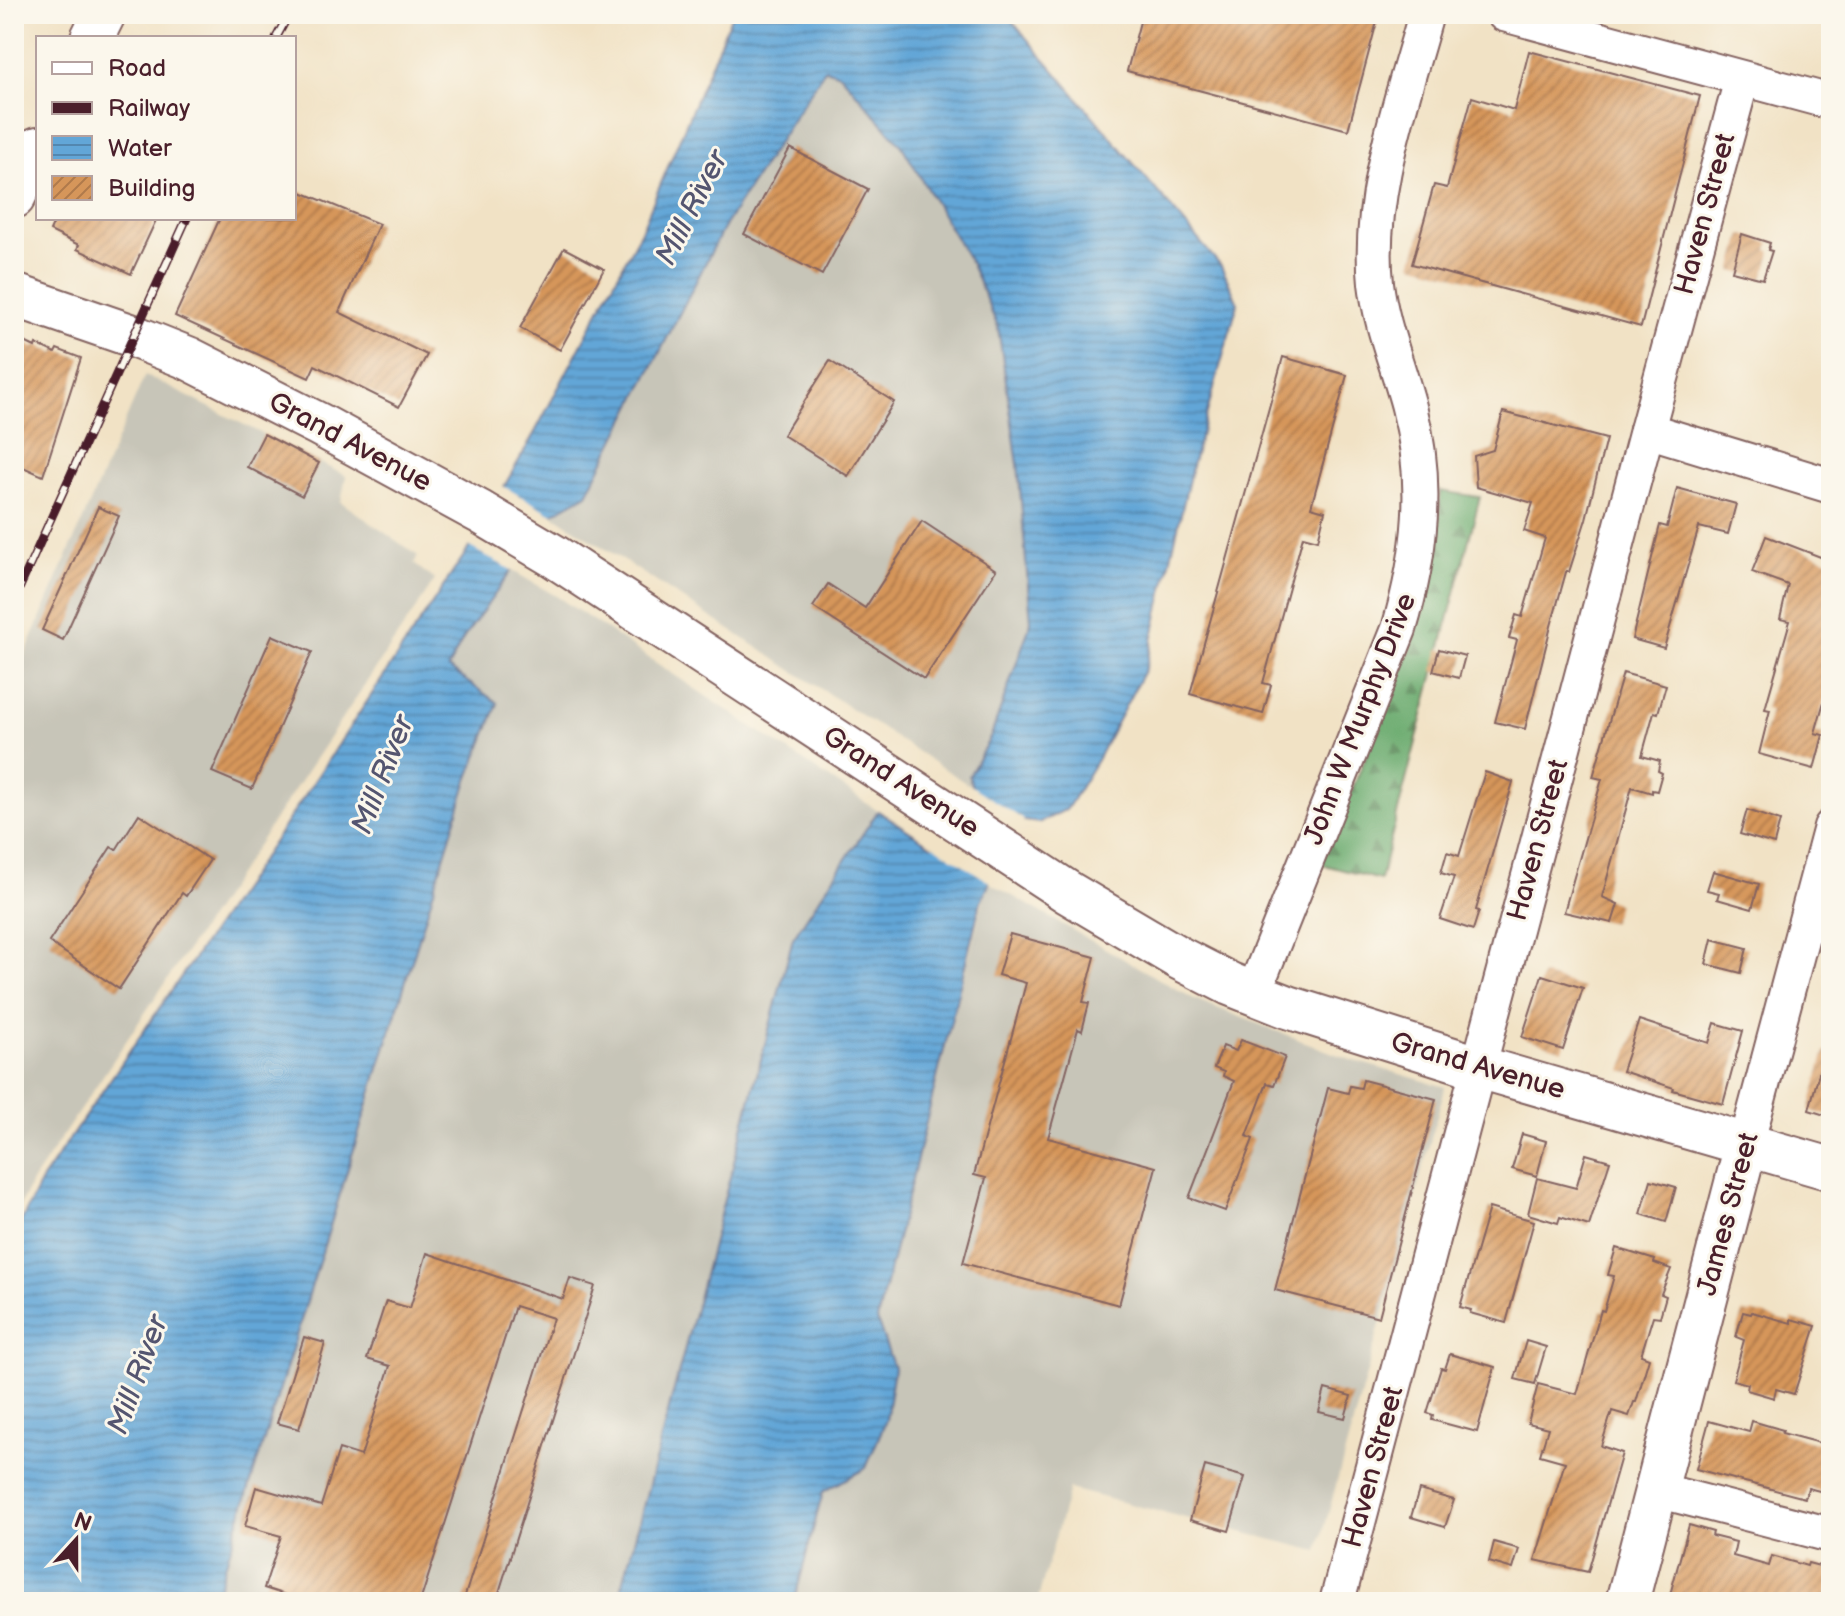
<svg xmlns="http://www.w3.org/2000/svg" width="1845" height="1616" viewBox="0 0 1845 1616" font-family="'Balsamiq Sans',sans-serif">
	<defs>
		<pattern id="forest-firs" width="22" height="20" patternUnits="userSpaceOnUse" patternTransform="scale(2)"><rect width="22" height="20" fill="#6cac6f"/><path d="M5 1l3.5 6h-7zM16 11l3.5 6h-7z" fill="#5b8b5b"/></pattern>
		<pattern id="water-rules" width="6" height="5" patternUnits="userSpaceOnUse" patternTransform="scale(2)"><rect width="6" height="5" fill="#62a6d7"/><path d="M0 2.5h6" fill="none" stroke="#5387af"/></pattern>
		<pattern id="building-hatch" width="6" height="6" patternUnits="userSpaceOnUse" patternTransform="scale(2)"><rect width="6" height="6" fill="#d6965a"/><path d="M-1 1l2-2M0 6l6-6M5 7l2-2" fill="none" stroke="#b07a4b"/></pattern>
	</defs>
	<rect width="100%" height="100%" fill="#fbf7ec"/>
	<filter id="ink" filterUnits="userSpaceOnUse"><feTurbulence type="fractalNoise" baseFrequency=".0125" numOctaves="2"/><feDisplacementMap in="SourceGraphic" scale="16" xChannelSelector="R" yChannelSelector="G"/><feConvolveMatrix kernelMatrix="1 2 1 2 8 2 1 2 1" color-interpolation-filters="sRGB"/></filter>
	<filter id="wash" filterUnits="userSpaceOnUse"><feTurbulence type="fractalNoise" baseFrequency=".006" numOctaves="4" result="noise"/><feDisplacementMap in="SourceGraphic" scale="32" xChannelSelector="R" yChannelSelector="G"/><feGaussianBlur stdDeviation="1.8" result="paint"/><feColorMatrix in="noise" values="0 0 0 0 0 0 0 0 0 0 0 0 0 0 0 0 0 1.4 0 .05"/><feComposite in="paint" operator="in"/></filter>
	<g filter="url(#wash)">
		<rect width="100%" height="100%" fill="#f1e2c5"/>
		<g fill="#c7c5b8">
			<path d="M 825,69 L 840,74 L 902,146 L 971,264 L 998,327 L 1018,464 L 1031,622 L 991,736 L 969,776 L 972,787 L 552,514 L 587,493 L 725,225 Z"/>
			<path d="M 145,375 L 346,476 L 341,502 L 418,556 L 414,564 L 435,580 L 31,1183 L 14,1217 L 14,680 Z"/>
			<path d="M 511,570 L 556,596 L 878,811 L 793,939 L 618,1602 L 214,1602 L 467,783 L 498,703 L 447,668 L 463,639 Z"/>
			<path d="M 988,882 L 1194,999 L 1351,1060 L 1445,1087 L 1318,1551 L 1069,1489 L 1037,1602 L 794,1602 L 823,1492 L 866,1468 L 894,1368 L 877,1320 Z"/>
		</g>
		<path fill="url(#forest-firs)" stroke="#5b664d" stroke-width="2" d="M 1440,491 L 1480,497 L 1380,880 L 1321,864 L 1411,648 L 1431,586 L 1439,531 Z"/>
		<path fill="url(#water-rules)" stroke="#566281" stroke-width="2" d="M 732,14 L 1006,14 L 1221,266 L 1238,303 L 1192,466 L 1146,667 L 1097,760 L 1067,809 L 1039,823 L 1018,820 L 981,901 L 877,1320 L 894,1368 L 886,1420 L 866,1468 L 823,1492 L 794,1602 L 618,1602 L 793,938 L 878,811 L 932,846 L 972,787 L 969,776 L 991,736 L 1031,622 L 1018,464 L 998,327 L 971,264 L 902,146 L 840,74 L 825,69 L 725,225 L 587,494 L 552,514 L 463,639 L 448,668 L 498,703 L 467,783 L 214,1602 L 14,1602 L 14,1236 L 42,1179 L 279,834 L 467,551 L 533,436 L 641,231 Z"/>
		<g fill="#f1e2c5">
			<path d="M 501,485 L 556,516 L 515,572 L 466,545 Z"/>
			<path d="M 967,783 L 1024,820 L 991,883 L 927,841 L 931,841 L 968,786 Z"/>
		</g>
		<g id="blocks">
			<g fill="url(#building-hatch)">
				<path d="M 1142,14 L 1379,14 L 1348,130 L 1127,71 Z"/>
				<path d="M 1529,51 L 1700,96 L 1641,327 L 1412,264 L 1434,185 L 1447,188 L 1472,97 L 1514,110 Z"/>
				<path d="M 790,148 L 868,189 L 822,275 L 744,234 Z"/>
				<path d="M 294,189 L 379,224 L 339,312 L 427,355 L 399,407 L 315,365 L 309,378 L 175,316 L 220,218 L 294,218 Z"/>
				<path d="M 56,218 L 157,218 L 131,274 L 77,249 L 79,245 L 50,231 Z"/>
				<path d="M 1742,234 L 1770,243 L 1768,250 L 1772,251 L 1763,279 L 1732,271 Z"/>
				<path d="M 564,248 L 604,269 L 560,350 L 520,328 Z"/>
				<path d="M 14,337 L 35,347 L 36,344 L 55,353 L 57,349 L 81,358 L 43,476 L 14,463 Z"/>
				<path d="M 1283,357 L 1347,375 L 1311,507 L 1325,511 L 1318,540 L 1303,536 L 1263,683 L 1271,685 L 1263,714 L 1190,694 Z"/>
				<path d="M 830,361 L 894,402 L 848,476 L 783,435 Z"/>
				<path d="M 1503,412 L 1606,439 L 1586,519 L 1569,572 L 1566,572 L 1551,626 L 1525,729 L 1495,722 L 1517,640 L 1509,638 L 1516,615 L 1522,617 L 1545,538 L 1524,531 L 1533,503 L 1476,487 L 1474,456 L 1493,450 Z"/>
				<path d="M 264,434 L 319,463 L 302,496 L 247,467 Z"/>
				<path d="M 1677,488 L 1736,504 L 1728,534 L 1699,527 L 1664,648 L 1632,639 L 1660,525 L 1667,527 Z"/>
				<path d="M 98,507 L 119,516 L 63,640 L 42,630 Z"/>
				<path d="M 922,521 L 996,570 L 924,679 L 813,607 L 828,584 L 865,608 Z"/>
				<path d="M 1766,536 L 1831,561 L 1831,630 L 1824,660 L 1831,662 L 1831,677 L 1815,733 L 1823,735 L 1814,769 L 1759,754 L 1770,710 L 1765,709 L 1790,621 L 1780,619 L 1788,585 L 1752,572 Z"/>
				<path d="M 272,635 L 312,652 L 252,789 L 212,772 Z"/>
				<path d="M 1439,649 L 1465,656 L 1459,678 L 1433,671 Z"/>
				<path d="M 1623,673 L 1666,685 L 1658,713 L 1654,712 L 1642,756 L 1660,761 L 1658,771 L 1662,773 L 1657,791 L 1652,790 L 1652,793 L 1632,787 L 1602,897 L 1618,904 L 1612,923 L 1564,912 L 1602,779 L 1593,777 Z"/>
				<path d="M 1485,772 L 1513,782 L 1476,910 L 1479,911 L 1473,930 L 1440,919 L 1454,877 L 1441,873 L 1447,852 L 1459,856 Z"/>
				<path d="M 1747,810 L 1780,821 L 1774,844 L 1740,834 Z"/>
				<path d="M 139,814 L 210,860 L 186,896 L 182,893 L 119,989 L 49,942 L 111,847 L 116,850 Z"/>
				<path d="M 1713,871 L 1759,884 L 1752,909 L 1717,899 L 1719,893 L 1707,890 Z"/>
				<path d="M 1010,934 L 1095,957 L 1083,1002 L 1089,1003 L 1082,1031 L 1078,1029 L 1048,1138 L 1156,1167 L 1119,1305 L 963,1263 L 986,1178 L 974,1175 L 1026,983 L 998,975 Z"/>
				<path d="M 1712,939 L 1747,948 L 1741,973 L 1706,964 Z"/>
				<path d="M 1542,975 L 1583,988 L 1563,1050 L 1522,1037 Z"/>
				<path d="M 1639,1020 L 1709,1043 L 1715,1023 L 1743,1031 L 1723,1104 L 1673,1090 L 1674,1088 L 1622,1071 Z"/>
				<path d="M 1241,1040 L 1285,1057 L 1274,1085 L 1267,1083 L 1247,1136 L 1253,1139 L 1225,1211 L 1189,1198 L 1234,1081 L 1223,1076 L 1224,1072 L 1214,1068 L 1223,1046 L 1236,1051 Z"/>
				<path d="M 1825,1051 L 1831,1052 L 1831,1117 L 1809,1110 Z"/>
				<path d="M 1363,1080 L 1436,1099 L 1379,1317 L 1275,1290 L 1328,1088 L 1348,1093 L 1350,1086 L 1361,1088 Z"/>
				<path d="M 1522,1134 L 1546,1141 L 1537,1176 L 1512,1169 Z"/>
				<path d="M 1586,1154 L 1610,1161 L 1589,1226 L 1560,1217 L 1558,1223 L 1528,1214 L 1537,1178 L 1576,1188 Z"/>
				<path d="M 1651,1180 L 1676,1187 L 1666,1222 L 1641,1214 Z"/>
				<path d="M 1489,1208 L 1534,1221 L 1506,1323 L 1470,1313 L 1471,1310 L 1460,1307 Z"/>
				<path d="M 1616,1248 L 1655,1260 L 1654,1263 L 1671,1269 L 1661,1294 L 1666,1296 L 1660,1317 L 1653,1316 L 1641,1355 L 1649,1358 L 1636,1402 L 1634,1402 L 1629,1416 L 1612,1411 L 1601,1446 L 1622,1453 L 1588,1572 L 1535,1560 L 1565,1462 L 1540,1455 L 1548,1428 L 1528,1423 L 1538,1384 L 1577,1394 L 1601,1310 L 1604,1311 L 1614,1276 L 1608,1275 Z"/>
				<path d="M 427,1253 L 563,1299 L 570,1278 L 595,1286 L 496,1602 L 463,1602 L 553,1318 L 515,1306 L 420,1602 L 307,1602 L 264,1588 L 281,1536 L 245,1526 L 256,1487 L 321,1506 L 339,1449 L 361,1456 L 390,1366 L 367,1359 L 386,1301 L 410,1308 Z"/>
				<path d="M 1743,1312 L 1751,1314 L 1752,1312 L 1791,1323 L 1791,1319 L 1816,1326 L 1794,1394 L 1776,1389 L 1774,1398 L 1747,1390 L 1748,1384 L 1733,1380 L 1744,1340 L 1736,1337 Z"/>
				<path d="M 304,1337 L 325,1343 L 299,1429 L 277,1423 Z"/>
				<path d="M 1526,1341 L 1546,1347 L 1535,1384 L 1515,1379 Z"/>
				<path d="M 1450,1354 L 1495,1367 L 1477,1432 L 1432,1420 L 1433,1415 L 1427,1413 L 1441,1368 L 1445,1369 Z"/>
				<path d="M 1325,1389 L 1351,1396 L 1345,1418 L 1319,1412 Z"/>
				<path d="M 1709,1421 L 1749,1432 L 1752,1421 L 1783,1430 L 1782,1433 L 1831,1446 L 1831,1494 L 1808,1488 L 1805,1498 L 1696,1469 Z"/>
				<path d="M 1205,1466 L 1245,1477 L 1229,1531 L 1190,1520 Z"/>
				<path d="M 1419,1490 L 1454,1500 L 1445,1527 L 1411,1517 Z"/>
				<path d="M 1689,1525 L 1713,1532 L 1712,1536 L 1736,1542 L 1733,1556 L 1769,1566 L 1772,1556 L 1807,1566 L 1808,1563 L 1831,1569 L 1831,1581 L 1825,1602 L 1668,1602 Z"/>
				<path d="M 1494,1542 L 1519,1549 L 1513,1569 L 1489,1562 Z"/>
			</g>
		</g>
	</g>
	<g filter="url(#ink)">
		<use href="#blocks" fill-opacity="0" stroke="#846361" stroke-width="2"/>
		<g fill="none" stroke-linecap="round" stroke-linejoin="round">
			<defs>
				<g id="minor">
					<path d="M 1504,14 L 1831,102"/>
					<path d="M 1647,430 L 1831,486"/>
					<path d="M 1253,994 L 1399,629 C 1421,555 1429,482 1409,407 C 1398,365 1381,326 1376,283 C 1367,195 1403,98 1426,14"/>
					<path d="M 1746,1145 L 1831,827"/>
					<path d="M 1657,1490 L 1831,1535"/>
					<path d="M 1337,1602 L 1647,430 L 1742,79"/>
				</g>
				<g id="major">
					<path d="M 92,38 L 104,14"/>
					<path d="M 14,197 L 38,148"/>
					<path d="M 14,295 L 133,336 L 188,358 L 320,425 L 480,512 L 554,556 L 1069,893 L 1179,958 L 1230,984 L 1288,1007 L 1478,1067 L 1831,1169"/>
					<path d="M 1627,1602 L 1746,1145"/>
				</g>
			</defs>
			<use href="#minor" stroke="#846361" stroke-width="38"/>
			<use href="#major" stroke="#846361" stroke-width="46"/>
			<use href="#minor" stroke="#fff" stroke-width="34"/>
			<use href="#major" stroke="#fff" stroke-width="42"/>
			<defs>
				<g id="rail">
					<path d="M 276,38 L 289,14"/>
					<path d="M 14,600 L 187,218"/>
				</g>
			</defs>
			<use href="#rail" stroke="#4a1f2b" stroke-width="9"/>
			<use href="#rail" stroke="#fbf7ec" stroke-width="6" stroke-dasharray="18" stroke-linecap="butt"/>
		</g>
	</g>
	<g text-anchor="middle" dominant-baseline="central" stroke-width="6" stroke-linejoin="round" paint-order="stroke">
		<g font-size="28" fill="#4a1f2b" stroke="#fbf7ec">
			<text transform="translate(1705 214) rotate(-75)">Haven Street</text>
			<text transform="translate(350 442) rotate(28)">Grand Avenue</text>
			<text transform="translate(1360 719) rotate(-69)">John W Murphy Drive</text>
			<text transform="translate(901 782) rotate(33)">Grand Avenue</text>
			<text transform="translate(1538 840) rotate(-75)">Haven Street</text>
			<text transform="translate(1478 1066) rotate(16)">Grand Avenue</text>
			<text transform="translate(1728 1214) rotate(-75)">James Street</text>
			<text transform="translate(1373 1467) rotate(-75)">Haven Street</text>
		</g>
		<g font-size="30" font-style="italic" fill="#545570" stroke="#fbf7ec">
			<text transform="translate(692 208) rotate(-63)">Mill River</text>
			<text transform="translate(383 775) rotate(-69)">Mill River</text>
			<text transform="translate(138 1375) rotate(-70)">Mill River</text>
		</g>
	</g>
	<rect width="1845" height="1616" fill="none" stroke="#fbf7ec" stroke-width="48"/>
	<rect x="36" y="36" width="260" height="184" fill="#fbf7ec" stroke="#b4a19f" stroke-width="2"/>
	<rect x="52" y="62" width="40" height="12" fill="#ffffff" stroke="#b4a19f" stroke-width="2"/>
	<text x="108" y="76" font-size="24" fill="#4a1f2b">Road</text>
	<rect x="52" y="102" width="40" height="12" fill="#4a1f2b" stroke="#b4a19f" stroke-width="2"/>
	<text x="108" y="116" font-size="24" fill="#4a1f2b">Railway</text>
	<rect x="52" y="136" width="40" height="24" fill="url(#water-rules)" stroke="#b4a19f" stroke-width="2"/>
	<text x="108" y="156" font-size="24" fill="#4a1f2b">Water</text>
	<rect x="52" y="176" width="40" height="24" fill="url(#building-hatch)" stroke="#b4a19f" stroke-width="2"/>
	<text x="108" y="196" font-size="24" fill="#4a1f2b">Building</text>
	<g transform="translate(76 1540) rotate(21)" stroke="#fbf7ec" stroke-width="6" paint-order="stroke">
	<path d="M0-6L14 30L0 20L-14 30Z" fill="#4a1f2b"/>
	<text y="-12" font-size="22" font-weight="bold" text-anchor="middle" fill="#4a1f2b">N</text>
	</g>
</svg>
